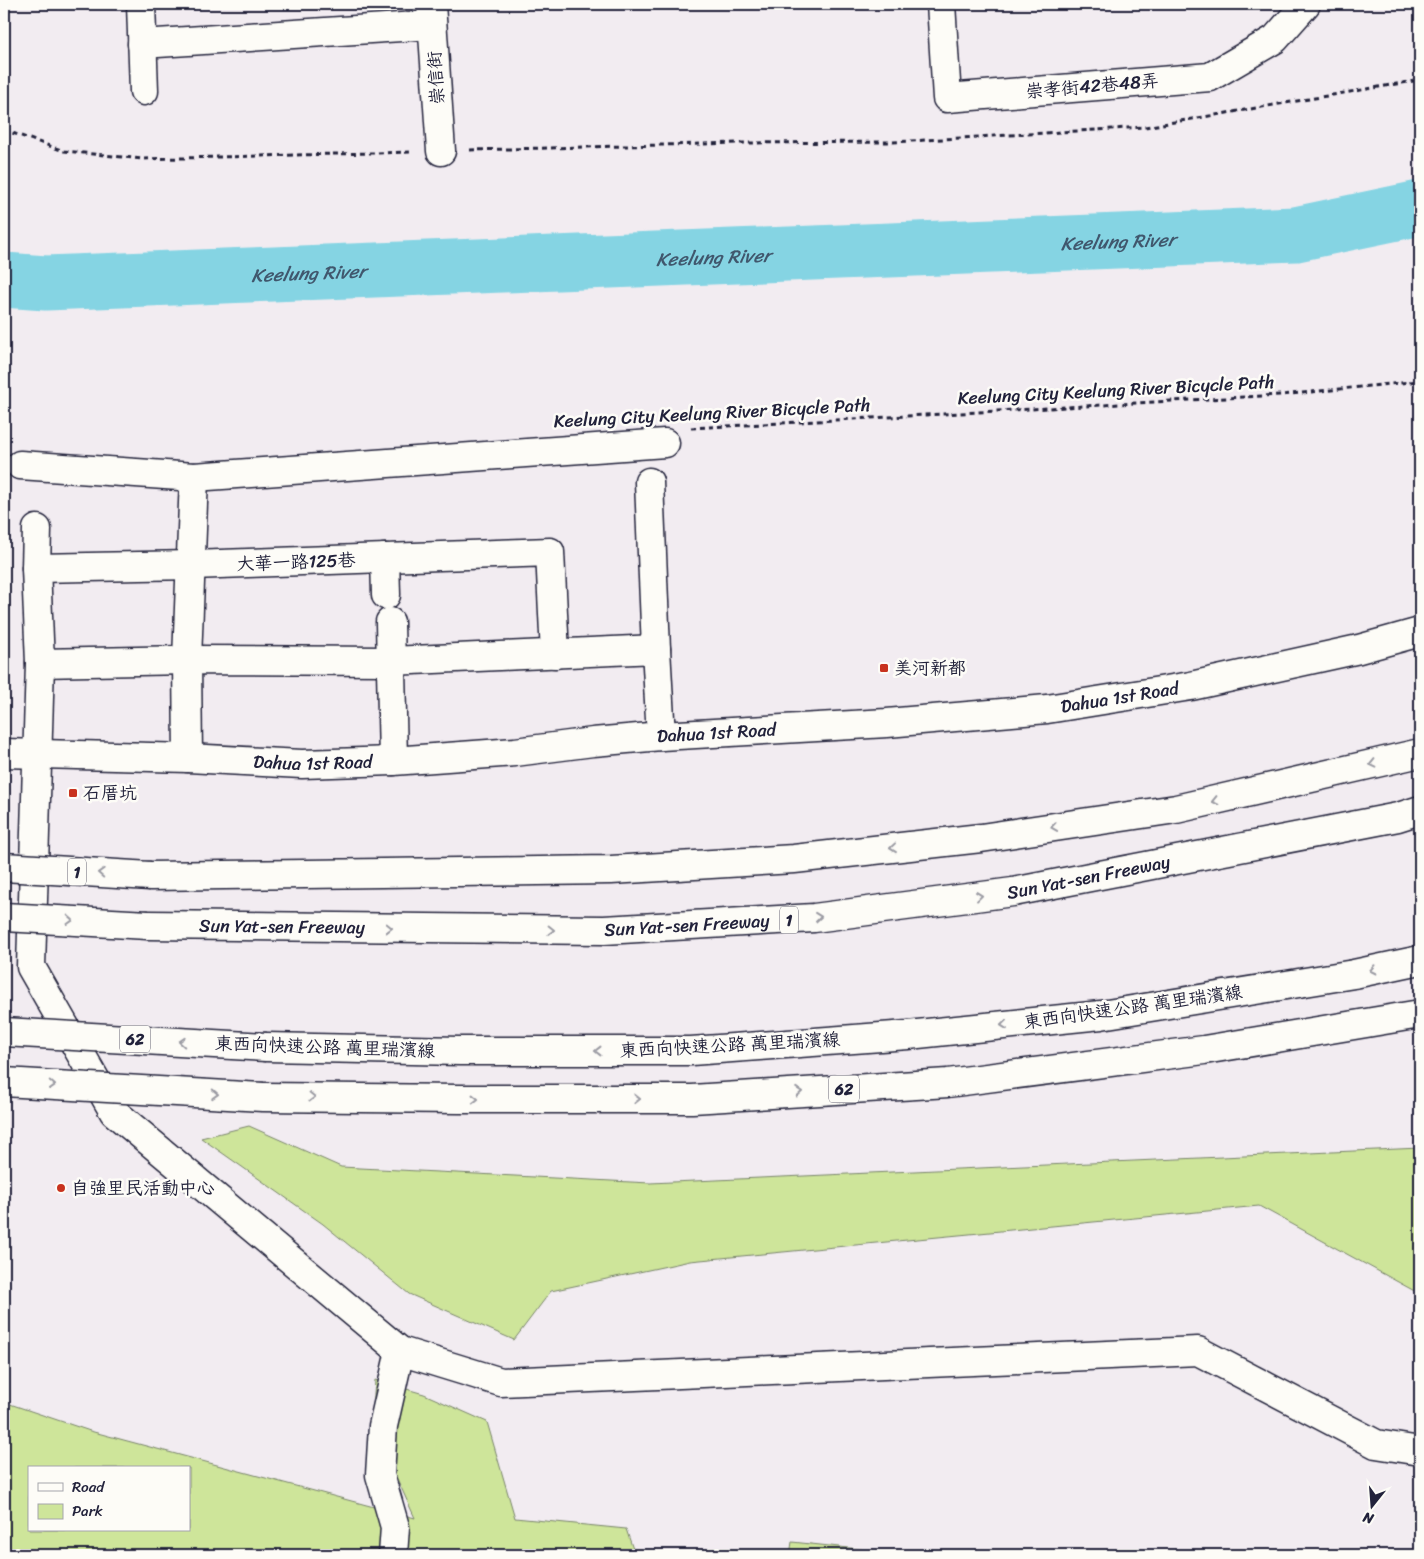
<svg xmlns="http://www.w3.org/2000/svg" width="1424" height="1559" viewBox="0 0 1424 1559" font-family="Sriracha,'LXGW WenKai TC',sans-serif">
	<rect width="100%" height="100%" fill="#f2ecf1"/>
	<filter id="ink" filterUnits="userSpaceOnUse"><feTurbulence type="fractalNoise" baseFrequency=".02" numOctaves="2"/><feDisplacementMap in="SourceGraphic" scale="10" xChannelSelector="R" yChannelSelector="G"/><feConvolveMatrix kernelMatrix="1 2 1 2 8 2 1 2 1" color-interpolation-filters="sRGB"/></filter>
	<g filter="url(#ink)">
		<g fill="#cee59a" stroke="#78846a" fill-rule="evenodd">
			<path d="M 249,1126 L 341,1167 L 650,1183 L 1420,1148 L 1420,1294 L 1259,1206 L 690,1261 L 551,1291 L 514,1340 L 409,1294 L 323,1224 L 201,1138 Z"/>
			<path d="M 375,1380 L 424,1394 L 487,1422 L 515,1518 L 626,1529 L 635,1555 L 4,1555 L 4,1402 L 90,1431 L 415,1518 L 393,1470 L 371,1439 ZM 29,1468 L 189,1468 L 189,1530 L 29,1530 Z"/>
			<path d="M 792,1542 L 915,1555 L 790,1555 Z"/>
		</g>
		<g fill="none" stroke-linecap="round" stroke-linejoin="round">
			<path stroke="#85d4e3" stroke-width="55" id="s1" d="M 4,280 L 46,283 L 1296,234 L 1420,208"/>
			<defs>
				<g id="minor">
					<path d="M 141,4 L 144,91"/>
					<path d="M 431,4 L 441,151"/>
					<path d="M 941,4 L 947,98 L 1210,77 L 1275,39 L 1306,4"/>
					<path d="M 142,44 L 432,25"/>
					<path d="M 20,465 L 194,477 L 665,443"/>
					<path d="M 649,482 L 656,649 L 661,736"/>
					<path d="M 385,558 L 386,595"/>
					<path d="M 36,568 L 37,529"/>
					<path d="M 390,622 L 393,761"/>
					<path d="M 555,654 L 550,552 L 192,565 L 36,568 L 40,663 L 31,967 L 114,1112 L 400,1351 L 501,1382 L 1198,1351 L 1376,1444 L 1420,1451"/>
					<path d="M 40,663 L 187,660 L 391,661 L 656,649"/>
					<path id="s2" d="M 4,753 L 188,758 L 302,764 L 393,761 L 515,752 L 593,742 L 661,736 L 887,723 L 1047,709 L 1191,686 L 1359,649 L 1420,632"/>
					<path d="M 188,758 L 187,660 L 194,477"/>
					<path d="M 393,1555 L 395,1527 L 380,1475 L 383,1426 L 400,1351"/>
				</g>
				<g id="highway">
					<path d="M 150,876 L 611,870 L 794,859 L 981,838 L 1176,809 L 1420,753"/>
					<path id="s3" d="M 148,925 L 604,930 L 814,918 L 1013,892 L 1398,817 L 1420,810"/>
					<path d="M 266,1047 L 460,1051 L 691,1051 L 908,1035 L 1101,1015 L 1354,974 L 1420,960"/>
					<path d="M 263,1097 L 459,1099 L 692,1099 L 948,1083 L 1204,1050 L 1420,1014"/>
				</g>
			</defs>
			<use href="#minor" stroke="#22223b" stroke-width="31"/>
			<use href="#highway" stroke="#22223b" stroke-width="31"/>
			<g stroke="#22223b" stroke-width="3" stroke-dasharray="5 4" stroke-linecap="butt">
				<path d="M 4,130 L 64,151 L 143,159 L 412,152"/>
				<path d="M 470,150 L 740,143 L 893,142 L 1145,127 L 1420,80"/>
				<path d="M 691,428 L 1281,395 L 1420,381"/>
			</g>
			<use href="#minor" stroke="#fdfcf7" stroke-width="28"/>
			<use href="#highway" stroke="#fdfcf7" stroke-width="28"/>
			<defs>
				<g id="highway-bridge">
					<path d="M 4,867 L 150,876"/>
					<path d="M 4,917 L 148,925"/>
					<path d="M 4,1032 L 266,1047"/>
					<path d="M 4,1082 L 263,1097"/>
				</g>
			</defs>
			<use href="#highway-bridge" stroke="#22223b" stroke-width="31" stroke-linecap="butt"/>
			<use href="#highway-bridge" stroke="#fdfcf7" stroke-width="28"/>
		</g>
		<defs><path id="oneway-chevron" d="M-2-3.5L2.5 0L-2 3.5" fill="none" stroke-width="1.6" stroke-linecap="round" stroke-linejoin="round" transform="scale(1.25)"/></defs>
		<g stroke="#9a9aa2">
			<use href="#oneway-chevron" transform="translate(1373 764) rotate(167)"/>
			<use href="#oneway-chevron" transform="translate(1215 801) rotate(167)"/>
			<use href="#oneway-chevron" transform="translate(1054 827) rotate(172)"/>
			<use href="#oneway-chevron" transform="translate(893 848) rotate(174)"/>
			<use href="#oneway-chevron" transform="translate(101 873) rotate(-177)"/>
			<use href="#oneway-chevron" transform="translate(979 896) rotate(-7)"/>
			<use href="#oneway-chevron" transform="translate(818 917) rotate(-6)"/>
			<use href="#oneway-chevron" transform="translate(70 920) rotate(3)"/>
			<use href="#oneway-chevron" transform="translate(389 928) rotate(1)"/>
			<use href="#oneway-chevron" transform="translate(551 930) rotate(1)"/>
			<use href="#oneway-chevron" transform="translate(1373 970) rotate(168)"/>
			<use href="#oneway-chevron" transform="translate(1004 1025) rotate(174)"/>
			<use href="#oneway-chevron" transform="translate(182 1042) rotate(-177)"/>
			<use href="#oneway-chevron" transform="translate(598 1051) rotate(180)"/>
			<use href="#oneway-chevron" transform="translate(52 1085) rotate(3)"/>
			<use href="#oneway-chevron" transform="translate(799 1092) rotate(-4)"/>
			<use href="#oneway-chevron" transform="translate(215 1094) rotate(3)"/>
			<use href="#oneway-chevron" transform="translate(312 1097) rotate(1)"/>
			<use href="#oneway-chevron" transform="translate(475 1099)"/>
			<use href="#oneway-chevron" transform="translate(637 1099)"/>
		</g>
	</g>
	<g fill="#c8321e" stroke="#fdfcf7" stroke-width="2">
		<rect x="879" y="663" width="10" height="10" rx="2.5"/>
		<rect x="68" y="788" width="10" height="10" rx="2.5"/>
		<circle cx="61" cy="1188" r="5"/>
	</g>
	<g text-anchor="middle" dominant-baseline="central" stroke-width="5" stroke-linejoin="round" paint-order="stroke">
		<g fill="#fdfcf7" stroke="#646373" stroke-width="1">
			<rect x="68" y="858.5" width="18" height="27" rx="4"/>
			<rect x="780" y="906.5" width="18" height="27" rx="4"/>
			<rect x="120" y="1025.5" width="30" height="27" rx="4"/>
			<rect x="829" y="1075.5" width="30" height="27" rx="4"/>
		</g>
		<g font-size="16" font-weight="bold" fill="#22223b">
			<text x="77" y="872">1</text>
			<text x="789" y="920">1</text>
			<text x="135" y="1039">62</text>
			<text x="844" y="1089">62</text>
		</g>
		<g font-size="18" fill="#22223b" stroke="#fdfcf7">
			<text transform="translate(436 78) rotate(-94)">崇信街</text>
			<text transform="translate(1092 86) rotate(-5)">崇孝街42巷48弄</text>
			<text transform="translate(1116 390) rotate(-3)">Keelung City Keelung River Bicycle Path</text>
			<text transform="translate(712 413) rotate(-3)">Keelung City Keelung River Bicycle Path</text>
			<text transform="translate(296 562) rotate(-2)">大華一路125巷</text>
			<text stroke="none"><textPath href="#s2" startOffset="1119">Dahua 1st Road</textPath></text>
			<text stroke="none"><textPath href="#s2" startOffset="714">Dahua 1st Road</textPath></text>
			<text stroke="none"><textPath href="#s2" startOffset="309">Dahua 1st Road</textPath></text>
			<text stroke="none"><textPath href="#s3" startOffset="944">Sun Yat-sen Freeway</textPath></text>
			<text stroke="none"><textPath href="#s3" startOffset="539">Sun Yat-sen Freeway</textPath></text>
			<text stroke="none"><textPath href="#s3" startOffset="134">Sun Yat-sen Freeway</textPath></text>
			<text transform="translate(1133 1007) rotate(-8)">東西向快速公路 萬里瑞濱線</text>
			<text transform="translate(730 1045) rotate(-3)">東西向快速公路 萬里瑞濱線</text>
			<text transform="translate(325 1047) rotate(2)">東西向快速公路 萬里瑞濱線</text>
		</g>
		<g font-size="18" fill="#22223b" stroke="#fdfcf7" text-anchor="start">
			<text x="894" y="668">美河新都</text>
			<text x="83" y="793">石厝坑</text>
			<text x="71" y="1188">自強里民活動中心</text>
		</g>
		<g font-size="19" font-style="italic" fill="#40576d" stroke="#fdfcf7">
			<text stroke="none"><textPath href="#s1" startOffset="1115">Keelung River</textPath></text>
			<text stroke="none"><textPath href="#s1" startOffset="710">Keelung River</textPath></text>
			<text stroke="none"><textPath href="#s1" startOffset="305">Keelung River</textPath></text>
		</g>
	</g>
	<rect width="1424" height="1559" fill="none" stroke="#fdfcf7" stroke-width="20"/>
	<rect x="10" y="10" width="1404" height="1539" fill="none" stroke="#22223b" stroke-width="2" filter="url(#ink)"/>
	<rect x="28" y="1466" width="162" height="65" fill="#fdfcf7" stroke="#a5a5ac"/>
	<rect x="38" y="1483" width="25" height="8" fill="#fdfcf7" stroke="#a5a5ac"/>
	<text x="72" y="1492" font-size="15" fill="#22223b">Road</text>
	<rect x="38" y="1504" width="25" height="15" fill="#cee59a" stroke="#a5a5ac"/>
	<text x="72" y="1516" font-size="15" fill="#22223b">Park</text>
	<g transform="translate(1372 1506) rotate(197)" stroke="#fdfcf7" stroke-width="4" paint-order="stroke">
	<path d="M0-4L9 19L0 12L-9 19Z" fill="#22223b"/>
	<text y="-8" font-size="14" font-weight="bold" text-anchor="middle" fill="#22223b">N</text>
	</g>
</svg>
